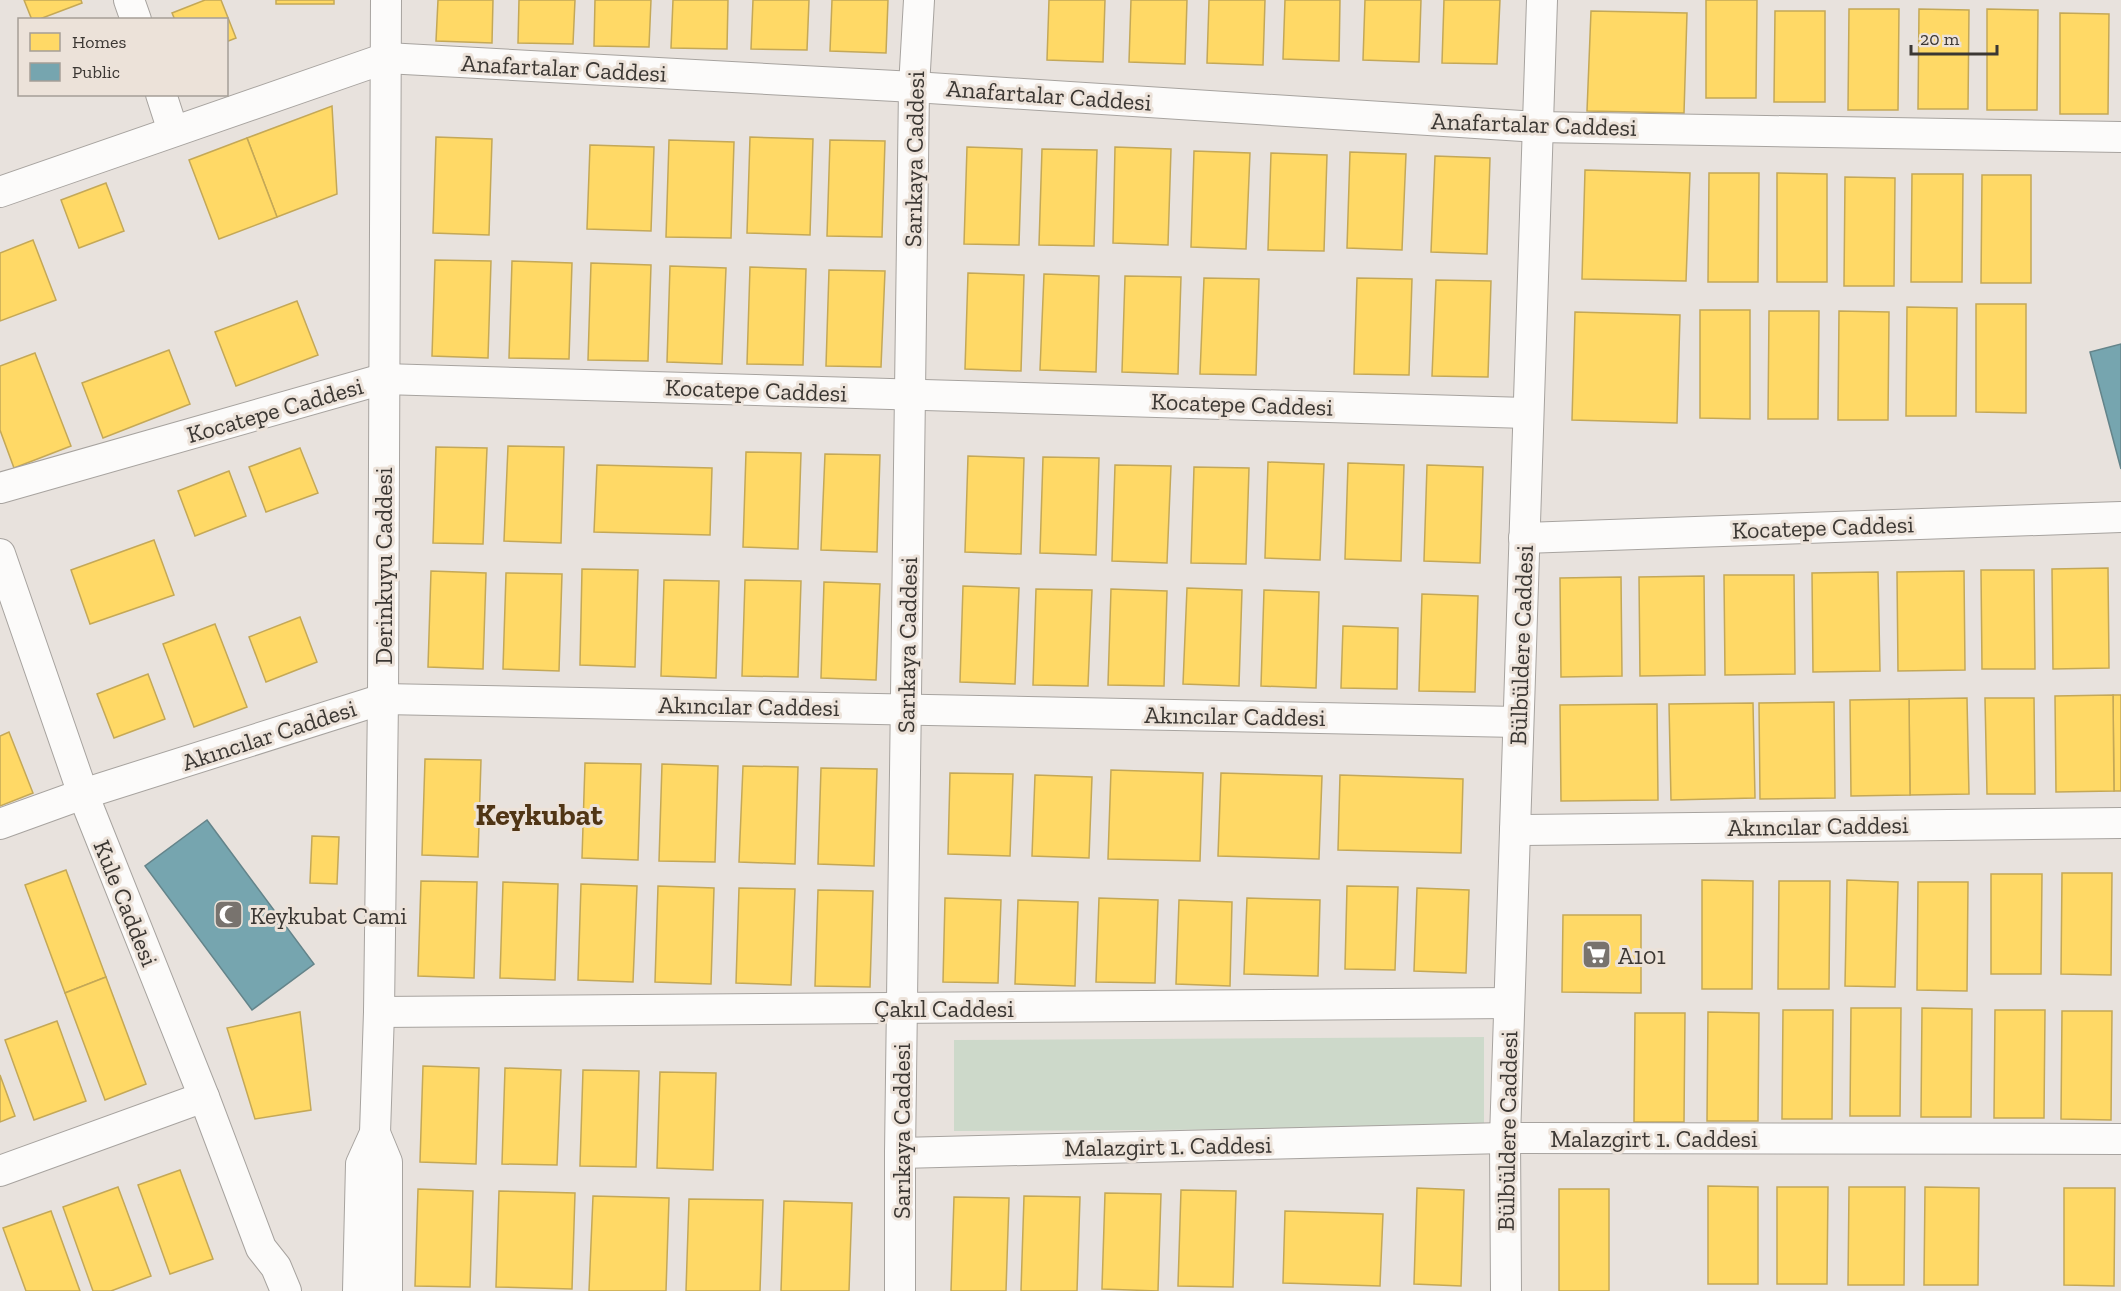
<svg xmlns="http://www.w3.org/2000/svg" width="2121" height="1291" viewBox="0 0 2121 1291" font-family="'Zilla Slab',serif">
	<rect width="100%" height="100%" fill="#e8e2dd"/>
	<path fill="#cdd9ca" d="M 1484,1037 L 1484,1128 L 954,1131 L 954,1040 Z"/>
	<g fill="#ffd966" stroke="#c4a857" stroke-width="1.5">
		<path d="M 24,0 L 81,0 L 82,3 L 37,20 L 32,20 Z"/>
		<path d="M 205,0 L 221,0 L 236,38 L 226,42 L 226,20 L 175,20 L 172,13 Z"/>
		<rect x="276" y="0" width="58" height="4"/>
		<path d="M 438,0 L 493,0 L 492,43 L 436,41 Z"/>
		<path d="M 519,0 L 575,0 L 573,44 L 518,43 Z"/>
		<path d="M 595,0 L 651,0 L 649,47 L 594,46 Z"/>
		<path d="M 673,0 L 728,0 L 727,49 L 671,48 Z"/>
		<path d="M 753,0 L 809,0 L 807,50 L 751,49 Z"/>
		<path d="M 832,0 L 888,0 L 886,53 L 830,51 Z"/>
		<path d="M 1049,0 L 1105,0 L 1103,62 L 1047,60 Z"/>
		<path d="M 1131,0 L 1187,0 L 1185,64 L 1129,62 Z"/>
		<path d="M 1209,0 L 1265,0 L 1263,65 L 1207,63 Z"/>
		<path d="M 1285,0 L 1340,0 L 1339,61 L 1283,59 Z"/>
		<path d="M 1365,0 L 1421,0 L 1419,62 L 1363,60 Z"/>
		<path d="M 1444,0 L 1500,0 L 1497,64 L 1442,63 Z"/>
		<path d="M 1706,0 L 1757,0 L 1756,98 L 1706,98 Z"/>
		<path d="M 1849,9 L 1899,9 L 1898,110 L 1848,110 Z"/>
		<path d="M 1919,9 L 1969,10 L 1968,109 L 1918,109 Z"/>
		<path d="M 1987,9 L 2038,10 L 2037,110 L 1987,110 Z"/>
		<path d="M 1591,11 L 1687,13 L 1684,113 L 1587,111 Z"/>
		<path d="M 1775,11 L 1825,11 L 1825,102 L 1774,102 Z"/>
		<path d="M 2060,13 L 2109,14 L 2108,114 L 2060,114 Z"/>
		<path d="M 332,106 L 337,194 L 277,217 L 247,138 Z"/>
		<path d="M 436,137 L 492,139 L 489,235 L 433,233 Z"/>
		<path d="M 750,137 L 813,139 L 810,235 L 747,233 Z"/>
		<path d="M 247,138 L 277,217 L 219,239 L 189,160 Z"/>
		<path d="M 669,140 L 734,142 L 731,238 L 666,237 Z"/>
		<path d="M 830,140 L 885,141 L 882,237 L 827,236 Z"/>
		<path d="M 590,145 L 654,147 L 651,231 L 587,229 Z"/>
		<path d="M 967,147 L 1022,149 L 1019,245 L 964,244 Z"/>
		<path d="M 1115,147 L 1171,149 L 1168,245 L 1113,243 Z"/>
		<path d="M 1042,149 L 1097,150 L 1094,246 L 1039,245 Z"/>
		<path d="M 1194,151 L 1250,153 L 1246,249 L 1191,247 Z"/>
		<path d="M 1350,152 L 1406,154 L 1402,250 L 1347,248 Z"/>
		<path d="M 1271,153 L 1327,155 L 1324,251 L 1268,250 Z"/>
		<path d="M 1435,156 L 1490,158 L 1487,254 L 1431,252 Z"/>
		<path d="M 1585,170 L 1690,173 L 1686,281 L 1582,279 Z"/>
		<path d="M 1709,173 L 1759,173 L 1758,282 L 1708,282 Z"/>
		<path d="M 1777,173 L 1827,174 L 1827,282 L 1777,282 Z"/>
		<path d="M 1912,174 L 1963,174 L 1962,282 L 1911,282 Z"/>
		<path d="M 1982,175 L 2031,175 L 2031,283 L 1981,283 Z"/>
		<path d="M 1845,177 L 1895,178 L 1894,286 L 1844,286 Z"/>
		<path d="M 106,183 L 124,231 L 79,248 L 61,200 Z"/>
		<path d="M 33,240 L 56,300 L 0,321 L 0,253 Z"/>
		<path d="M 435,260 L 491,261 L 488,358 L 432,356 Z"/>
		<path d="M 512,261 L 572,263 L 569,359 L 509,358 Z"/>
		<path d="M 591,263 L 651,265 L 648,361 L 588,360 Z"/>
		<path d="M 670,266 L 726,268 L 722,364 L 667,362 Z"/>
		<path d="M 750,267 L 806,269 L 803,365 L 747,364 Z"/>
		<path d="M 829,270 L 885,271 L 881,367 L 826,366 Z"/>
		<path d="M 968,273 L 1024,275 L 1021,371 L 965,369 Z"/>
		<path d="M 1044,274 L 1099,276 L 1096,372 L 1040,370 Z"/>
		<path d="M 1125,276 L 1181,277 L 1178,374 L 1122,372 Z"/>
		<path d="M 1204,278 L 1259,279 L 1256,375 L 1200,374 Z"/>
		<path d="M 1357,278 L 1412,279 L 1409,375 L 1354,374 Z"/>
		<path d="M 1436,280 L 1491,281 L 1488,377 L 1432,376 Z"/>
		<path d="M 297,301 L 318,355 L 236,386 L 215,332 Z"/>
		<path d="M 1976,304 L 2026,304 L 2026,413 L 1976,412 Z"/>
		<path d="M 1907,307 L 1957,308 L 1956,416 L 1906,416 Z"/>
		<path d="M 1700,310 L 1750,310 L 1750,419 L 1700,418 Z"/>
		<path d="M 1769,311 L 1819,311 L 1818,419 L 1768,419 Z"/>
		<path d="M 1839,311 L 1889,312 L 1888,420 L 1838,420 Z"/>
		<path d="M 1575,312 L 1680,315 L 1677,423 L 1572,420 Z"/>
		<path d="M 169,350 L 190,404 L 103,438 L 82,383 Z"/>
		<path d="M 35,353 L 71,446 L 14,468 L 0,430 L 0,366 Z"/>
		<path d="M 508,446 L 564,447 L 561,543 L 504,541 Z"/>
		<path d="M 436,447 L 487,448 L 483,544 L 433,543 Z"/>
		<path d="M 300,448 L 318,493 L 266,512 L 249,467 Z"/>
		<path d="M 746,452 L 801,453 L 798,549 L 743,547 Z"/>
		<path d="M 825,454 L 880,455 L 877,552 L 821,550 Z"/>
		<path d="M 968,456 L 1024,458 L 1021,554 L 965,552 Z"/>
		<path d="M 1043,457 L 1099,458 L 1096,555 L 1040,553 Z"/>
		<path d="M 1268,462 L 1324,464 L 1320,560 L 1265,558 Z"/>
		<path d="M 1348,463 L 1404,465 L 1401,561 L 1345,559 Z"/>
		<path d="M 597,465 L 712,468 L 710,535 L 594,532 Z"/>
		<path d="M 1115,465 L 1171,466 L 1167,563 L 1112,561 Z"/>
		<path d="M 1427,465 L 1483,467 L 1480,563 L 1424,561 Z"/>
		<path d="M 1194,467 L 1249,468 L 1246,564 L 1191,563 Z"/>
		<path d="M 229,471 L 246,516 L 195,536 L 178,491 Z"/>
		<path d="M 154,540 L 174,595 L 90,624 L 71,570 Z"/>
		<path d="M 2108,568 L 2109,668 L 2053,669 L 2052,569 Z"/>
		<path d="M 582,569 L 638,570 L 635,667 L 580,665 Z"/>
		<path d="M 1981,570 L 2034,570 L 2035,669 L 1982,669 Z"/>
		<path d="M 431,571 L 486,573 L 483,669 L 428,667 Z"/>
		<path d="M 1964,571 L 1965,670 L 1898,671 L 1897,572 Z"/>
		<path d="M 1878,572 L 1880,671 L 1813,672 L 1812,573 Z"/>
		<path d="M 506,573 L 562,574 L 559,671 L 503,669 Z"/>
		<path d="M 1724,575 L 1794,575 L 1795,674 L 1725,675 Z"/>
		<path d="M 1704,576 L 1705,675 L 1640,676 L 1639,577 Z"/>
		<path d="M 1621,577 L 1622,676 L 1561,677 L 1560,578 Z"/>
		<path d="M 664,580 L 719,581 L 716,678 L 661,676 Z"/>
		<path d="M 745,580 L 801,581 L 798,677 L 742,676 Z"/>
		<path d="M 824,582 L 880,584 L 876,680 L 821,678 Z"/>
		<path d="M 963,586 L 1019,588 L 1015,684 L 960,682 Z"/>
		<path d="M 1187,588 L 1242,590 L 1239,686 L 1183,684 Z"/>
		<path d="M 1036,589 L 1092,590 L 1088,686 L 1033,685 Z"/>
		<path d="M 1111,589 L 1167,591 L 1164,686 L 1108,685 Z"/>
		<path d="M 1264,590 L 1319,592 L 1316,688 L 1261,686 Z"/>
		<path d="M 1422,594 L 1478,596 L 1475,692 L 1419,691 Z"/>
		<path d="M 300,617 L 317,662 L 266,682 L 249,637 Z"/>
		<path d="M 215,624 L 247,707 L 194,727 L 163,644 Z"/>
		<path d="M 1343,626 L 1398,628 L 1397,689 L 1341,688 Z"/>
		<path d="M 148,674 L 165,719 L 114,738 L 97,694 Z"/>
		<path d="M 2113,695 L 2121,695 L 2121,791 L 2114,791 Z"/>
		<path d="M 2113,695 L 2114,791 L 2056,792 L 2055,696 Z"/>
		<path d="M 1967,698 L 1969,794 L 1910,795 L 1909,699 Z"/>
		<path d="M 1985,698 L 2034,698 L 2035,794 L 1987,794 Z"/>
		<path d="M 1909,699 L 1910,795 L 1851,796 L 1850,700 Z"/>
		<path d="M 1834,702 L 1835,798 L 1760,799 L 1759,703 Z"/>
		<path d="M 1753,703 L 1755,798 L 1671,800 L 1669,704 Z"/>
		<path d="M 1657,704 L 1658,800 L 1561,801 L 1560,705 Z"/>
		<path d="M 9,732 L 33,793 L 0,806 L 0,736 Z"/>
		<path d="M 425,759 L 481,760 L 478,857 L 422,855 Z"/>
		<path d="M 585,763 L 641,764 L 638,860 L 582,858 Z"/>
		<path d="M 662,764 L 718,766 L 715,862 L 659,861 Z"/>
		<path d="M 743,766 L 798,767 L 795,864 L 739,862 Z"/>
		<path d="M 821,768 L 877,769 L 874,866 L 818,864 Z"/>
		<path d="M 1111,770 L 1203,773 L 1200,861 L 1108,859 Z"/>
		<path d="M 950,773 L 1013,774 L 1010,856 L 948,854 Z"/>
		<path d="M 1221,773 L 1322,776 L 1319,859 L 1218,856 Z"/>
		<path d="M 1035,775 L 1092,777 L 1089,858 L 1032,856 Z"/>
		<path d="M 1340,775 L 1463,779 L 1461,853 L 1338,850 Z"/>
		<path d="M 312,836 L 339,837 L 337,884 L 310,883 Z"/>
		<path d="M 66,870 L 106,977 L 65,993 L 25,885 Z"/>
		<path d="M 2062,873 L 2112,873 L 2111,975 L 2061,974 Z"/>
		<path d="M 1991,874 L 2042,874 L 2041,974 L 1991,974 Z"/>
		<path d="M 1702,880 L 1753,881 L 1752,989 L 1702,989 Z"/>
		<path d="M 1847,880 L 1898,882 L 1895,987 L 1845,986 Z"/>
		<path d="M 421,881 L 477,882 L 474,978 L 418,976 Z"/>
		<path d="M 1779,881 L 1830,881 L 1829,989 L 1778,989 Z"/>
		<path d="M 503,882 L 558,884 L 555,980 L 500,978 Z"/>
		<path d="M 1918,882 L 1968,882 L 1967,991 L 1917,990 Z"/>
		<path d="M 581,884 L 637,886 L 633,982 L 578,980 Z"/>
		<path d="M 658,886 L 714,888 L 711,984 L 655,982 Z"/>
		<path d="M 1347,886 L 1398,887 L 1395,970 L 1345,969 Z"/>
		<path d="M 739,888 L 795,889 L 791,985 L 736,983 Z"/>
		<path d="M 1417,888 L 1469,890 L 1466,973 L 1414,971 Z"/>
		<path d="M 818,890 L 873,891 L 870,987 L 815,986 Z"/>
		<path d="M 945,898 L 1001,900 L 998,983 L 943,982 Z"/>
		<path d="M 1099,898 L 1158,900 L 1155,983 L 1096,982 Z"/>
		<path d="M 1247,898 L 1320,900 L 1318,976 L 1244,974 Z"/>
		<path d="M 1018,900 L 1078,902 L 1075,986 L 1015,984 Z"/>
		<path d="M 1179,900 L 1232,902 L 1230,986 L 1176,984 Z"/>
		<path d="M 1563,915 L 1641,915 L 1641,993 L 1562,992 Z"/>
		<path d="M 106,977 L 146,1084 L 105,1100 L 65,993 Z"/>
		<path d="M 1851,1008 L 1901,1008 L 1900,1116 L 1850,1116 Z"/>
		<path d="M 1922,1008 L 1972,1009 L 1971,1117 L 1921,1117 Z"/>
		<path d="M 1783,1010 L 1833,1010 L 1832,1119 L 1782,1119 Z"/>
		<path d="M 1995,1010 L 2045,1010 L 2044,1118 L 1994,1118 Z"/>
		<path d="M 2062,1011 L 2112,1011 L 2111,1120 L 2061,1119 Z"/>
		<path d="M 300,1012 L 311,1110 L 255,1119 L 227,1028 Z"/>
		<path d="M 1708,1012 L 1759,1013 L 1758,1121 L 1707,1121 Z"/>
		<path d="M 1635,1013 L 1685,1013 L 1684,1122 L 1634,1122 Z"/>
		<path d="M 57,1021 L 86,1101 L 34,1120 L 5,1040 Z"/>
		<path d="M 423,1066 L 479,1068 L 476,1164 L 420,1162 Z"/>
		<path d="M 505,1068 L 561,1070 L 557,1165 L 502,1164 Z"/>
		<path d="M 583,1070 L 639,1071 L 636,1167 L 580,1166 Z"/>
		<path d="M 660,1072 L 716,1073 L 713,1170 L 657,1168 Z"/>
		<path d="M 0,1075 L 15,1116 L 0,1122 Z"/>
		<path d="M 180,1170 L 213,1259 L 170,1274 L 138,1185 Z"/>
		<path d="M 1708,1186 L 1758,1187 L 1758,1284 L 1708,1284 Z"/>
		<path d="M 118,1187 L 151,1276 L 111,1291 L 93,1291 L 63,1207 Z"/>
		<path d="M 1777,1187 L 1828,1187 L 1827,1284 L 1777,1284 Z"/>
		<path d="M 1849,1187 L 1905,1187 L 1904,1285 L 1848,1285 Z"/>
		<path d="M 1925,1187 L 1979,1188 L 1978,1285 L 1924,1285 Z"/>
		<path d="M 1417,1188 L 1464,1190 L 1461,1286 L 1414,1284 Z"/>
		<path d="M 2064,1188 L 2115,1188 L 2114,1286 L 2064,1285 Z"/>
		<path d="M 418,1189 L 473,1191 L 470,1287 L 415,1286 Z"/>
		<rect x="1559" y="1189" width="50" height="102"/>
		<path d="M 1181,1190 L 1236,1191 L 1233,1287 L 1178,1286 Z"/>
		<path d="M 499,1191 L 575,1193 L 572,1289 L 496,1287 Z"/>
		<path d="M 1105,1193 L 1161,1194 L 1158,1291 L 1102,1289 Z"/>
		<path d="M 593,1196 L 669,1198 L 666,1291 L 589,1291 Z"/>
		<path d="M 1024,1196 L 1080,1197 L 1077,1291 L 1021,1291 Z"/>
		<path d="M 954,1197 L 1009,1198 L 1006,1291 L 951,1291 Z"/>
		<path d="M 689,1199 L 763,1200 L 760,1291 L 686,1291 Z"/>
		<path d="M 784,1201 L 852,1203 L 849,1291 L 781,1291 Z"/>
		<path d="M 51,1211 L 80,1291 L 26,1291 L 3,1228 Z"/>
		<path d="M 1285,1211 L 1383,1214 L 1380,1286 L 1283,1283 Z"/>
	</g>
	<g fill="#76a5af" stroke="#64848a" stroke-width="1.5">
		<path d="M 2121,344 L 2121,469 L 2090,352 Z"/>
		<path d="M 207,820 L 314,964 L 252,1010 L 145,866 Z"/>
	</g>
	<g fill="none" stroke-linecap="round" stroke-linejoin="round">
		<defs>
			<g id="minor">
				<path d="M 129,0 L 136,20"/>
				<path d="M 161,94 L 173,131"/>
				<path d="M 0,192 L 386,58 L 914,87 L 1537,127 L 2121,137"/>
				<path d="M 0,488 L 383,379 L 1528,413"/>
				<path d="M 1524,538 L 2121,517"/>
				<path d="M 0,554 L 83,794 L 204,1097 L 261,1248 L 276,1267 L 286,1291"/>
				<path d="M 0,824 L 83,794 L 383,699 L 1518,722"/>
				<path d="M 1515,830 L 2121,823"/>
				<path d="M 379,1012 L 1509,1003"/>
				<path d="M 375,1133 L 387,1162 L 387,1291"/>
				<path d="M 900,1153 L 1505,1138 L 2121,1139"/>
				<path d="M 0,1171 L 204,1097"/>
				<path d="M 358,1291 L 361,1164 L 375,1133 L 379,1012 L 383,699 L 386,0"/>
				<path d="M 900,1291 L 900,1153 L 914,87 L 919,0"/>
				<path d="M 1506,1291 L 1505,1138 L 1542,0"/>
			</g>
		</defs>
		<use href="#minor" stroke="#a7a39f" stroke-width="32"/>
		<use href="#minor" stroke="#fcfbfa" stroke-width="30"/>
	</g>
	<defs>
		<symbol id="mosque-square" viewBox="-11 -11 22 22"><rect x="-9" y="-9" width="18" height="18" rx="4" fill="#78736e" stroke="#ece2d9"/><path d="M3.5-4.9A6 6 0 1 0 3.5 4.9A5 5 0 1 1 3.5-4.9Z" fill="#fff"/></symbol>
		<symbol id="supermarket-square" viewBox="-11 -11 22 22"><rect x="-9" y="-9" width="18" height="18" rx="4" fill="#78736e" stroke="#ece2d9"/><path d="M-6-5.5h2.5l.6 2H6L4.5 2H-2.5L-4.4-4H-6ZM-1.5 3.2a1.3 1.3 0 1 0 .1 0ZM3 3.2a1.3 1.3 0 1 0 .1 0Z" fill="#fff"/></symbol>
	</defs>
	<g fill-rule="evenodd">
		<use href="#mosque-square" x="212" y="898" width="33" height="33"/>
		<use href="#supermarket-square" x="1580" y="938" width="33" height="33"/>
	</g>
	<g text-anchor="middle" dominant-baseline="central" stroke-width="6" stroke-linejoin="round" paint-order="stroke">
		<g font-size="24" fill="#3b3733" stroke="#ece2d9">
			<text transform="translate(564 68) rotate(3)">Anafartalar Caddesi</text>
			<text transform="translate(1049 95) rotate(4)">Anafartalar Caddesi</text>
			<text transform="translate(1534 124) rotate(2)">Anafartalar Caddesi</text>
			<text transform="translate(914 159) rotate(-89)">Sarıkaya Caddesi</text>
			<text transform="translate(756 390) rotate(2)">Kocatepe Caddesi</text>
			<text transform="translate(1242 404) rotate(2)">Kocatepe Caddesi</text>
			<text transform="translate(275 410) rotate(-16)">Kocatepe Caddesi</text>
			<text transform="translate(1823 527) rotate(-2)">Kocatepe Caddesi</text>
			<text transform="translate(383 566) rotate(-90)">Derinkuyu Caddesi</text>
			<text transform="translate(907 645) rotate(-89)">Sarıkaya Caddesi</text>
			<text transform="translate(1521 645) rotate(-88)">Bülbüldere Caddesi</text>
			<text transform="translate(749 706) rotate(1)">Akıncılar Caddesi</text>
			<text transform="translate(1235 716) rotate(1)">Akıncılar Caddesi</text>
			<text transform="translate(269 735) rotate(-18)">Akıncılar Caddesi</text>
			<text transform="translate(1818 826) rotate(-1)">Akıncılar Caddesi</text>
			<text transform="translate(126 903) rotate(68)">Kule Caddesi</text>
			<text x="944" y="1008">Çakıl Caddesi</text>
			<text transform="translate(901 1131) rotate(-90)">Sarıkaya Caddesi</text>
			<text transform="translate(1507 1131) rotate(-89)">Bülbüldere Caddesi</text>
			<text x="1654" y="1138">Malazgirt 1. Caddesi</text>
			<text transform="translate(1168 1146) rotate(-1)">Malazgirt 1. Caddesi</text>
		</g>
		<g font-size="24" fill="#3b3733" stroke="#ece2d9" text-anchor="start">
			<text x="250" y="915">Keykubat Cami</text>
			<text x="1618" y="955">A101</text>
		</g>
		<g font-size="30" font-weight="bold" fill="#503515" stroke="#ece2d9">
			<text x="539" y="815">Keykubat</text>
		</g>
	</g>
	<rect x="18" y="18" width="210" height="78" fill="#ece2d9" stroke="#a59e97" stroke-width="1.5"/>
	<rect x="30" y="33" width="30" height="18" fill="#ffd966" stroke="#a59e97" stroke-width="1.5"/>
	<text x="72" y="48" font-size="18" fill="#3b3733">Homes</text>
	<rect x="30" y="63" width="30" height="18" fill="#76a5af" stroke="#a59e97" stroke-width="1.5"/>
	<text x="72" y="78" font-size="18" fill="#3b3733">Public</text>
	<path d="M1911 45v9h86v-9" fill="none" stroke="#3b3733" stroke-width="3"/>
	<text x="1920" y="45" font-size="18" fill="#3b3733" stroke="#ece2d9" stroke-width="4.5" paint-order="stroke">20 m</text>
</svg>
